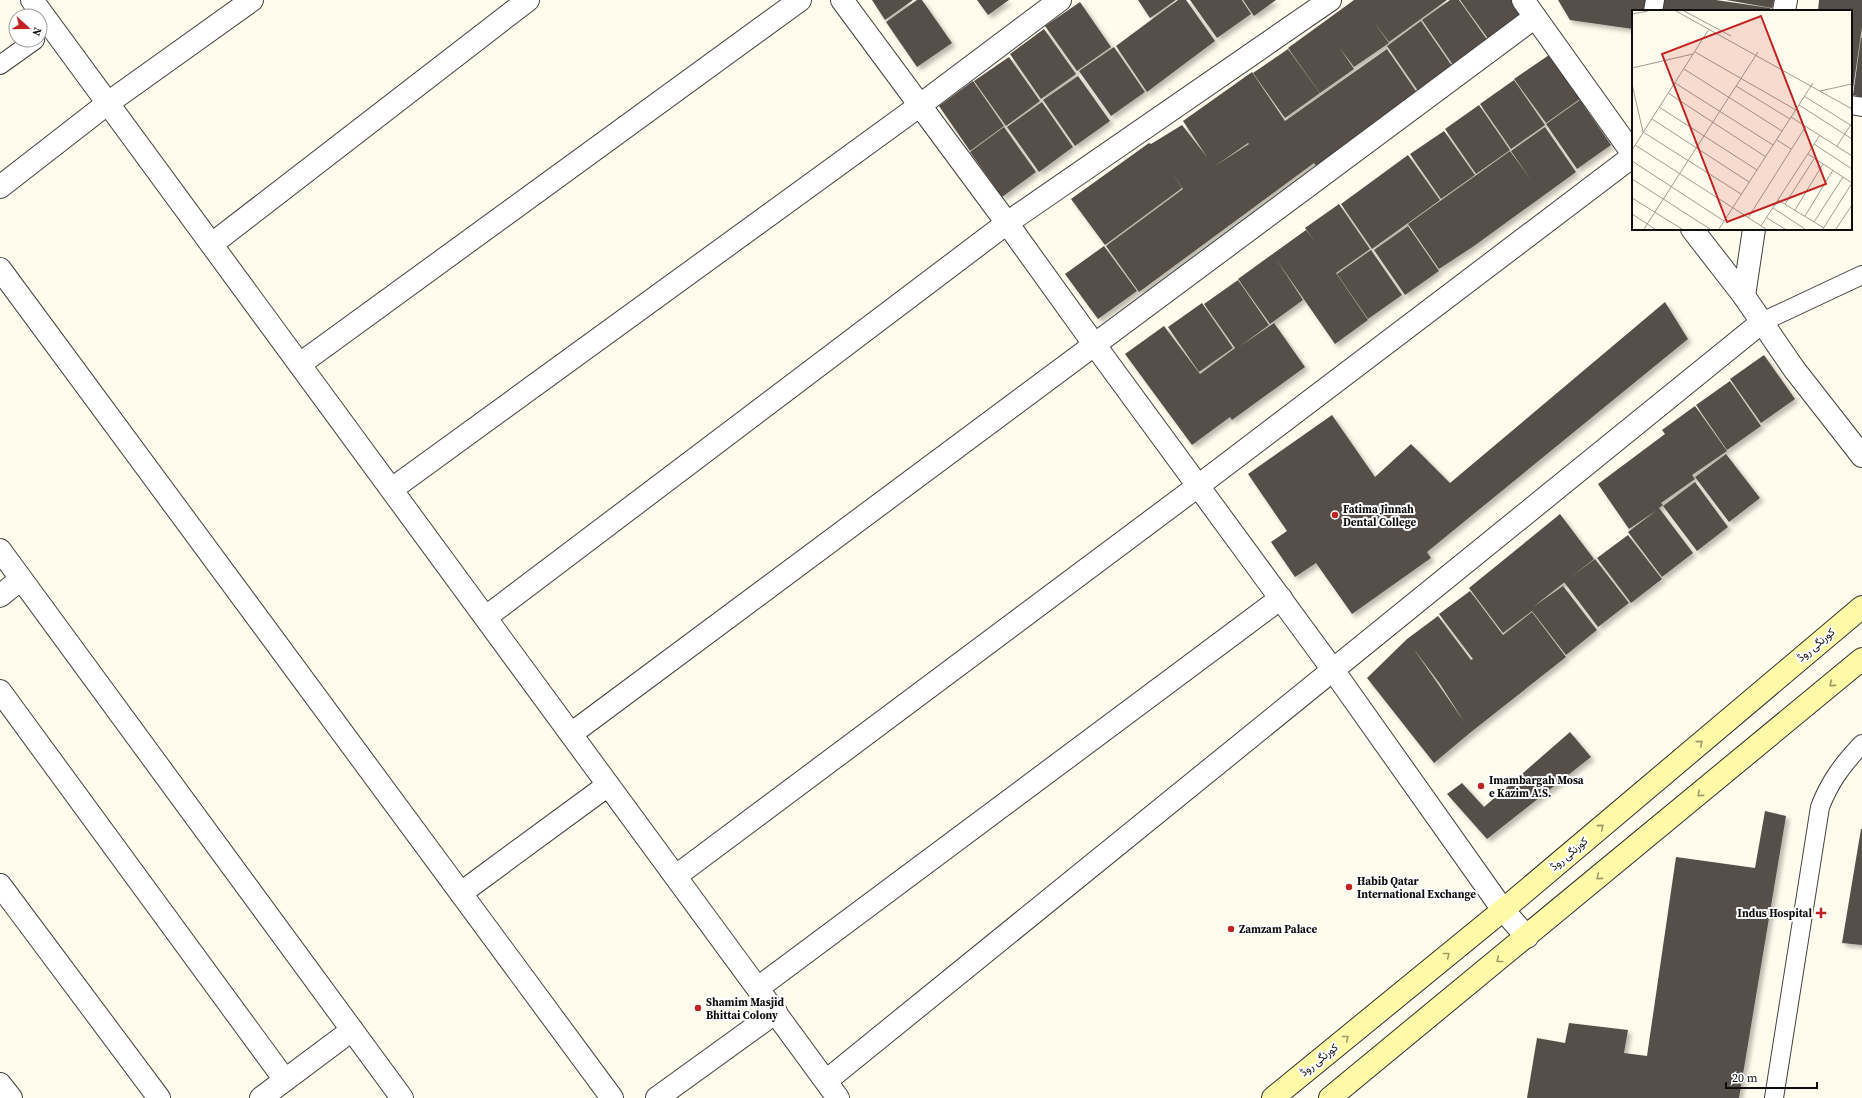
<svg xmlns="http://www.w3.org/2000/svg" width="1862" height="1098" viewBox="0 0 1862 1098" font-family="'Source Serif 4',Vazirmatn,serif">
	<defs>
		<filter id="shadow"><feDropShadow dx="3.5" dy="3.5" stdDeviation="2" flood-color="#0004"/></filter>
	</defs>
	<rect width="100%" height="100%" fill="#fffced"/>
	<g fill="#564f49" fill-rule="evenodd" filter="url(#shadow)">
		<path d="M 872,0 L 913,0 L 885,20 Z"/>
		<path d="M 917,0 L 922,0 L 952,43 L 917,67 L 886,22 Z"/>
		<path d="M 977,0 L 1009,0 L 988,15 Z"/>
		<path d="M 1138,0 L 1176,0 L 1150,18 Z"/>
		<path d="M 1178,0 L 1186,0 L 1215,41 L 1147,92 L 1116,46 Z"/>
		<path d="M 1190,0 L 1242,0 L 1251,14 L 1217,38 Z"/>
		<path d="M 1243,0 L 1276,0 L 1254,16 Z"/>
		<path d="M 1354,0 L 1447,0 L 1389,42 L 1373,21 L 1389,43 L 1354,67 L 1339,47 L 1354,69 L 1320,93 L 1288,48 Z"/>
		<path d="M 1450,0 L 1459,0 L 1488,41 L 1453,65 L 1422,20 Z"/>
		<path d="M 1460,0 L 1512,0 L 1523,16 L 1489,40 Z"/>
		<path d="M 1558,0 L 1650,0 L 1649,11 L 1633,11 L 1633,29 L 1570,20 Z"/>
		<path d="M 1660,0 L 1716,0 L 1770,8 L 1770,11 L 1659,11 Z"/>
		<path d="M 1726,0 L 1774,0 L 1772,8 Z"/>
		<path d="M 1819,0 L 1862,0 L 1862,27 L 1852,96 L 1851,11 L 1818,11 Z"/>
		<path d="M 1080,2 L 1111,47 L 1077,71 L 1045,26 Z"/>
		<path d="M 1421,21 L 1452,66 L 1418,91 L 1387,46 Z"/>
		<path d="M 1044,29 L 1076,74 L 1041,99 L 1010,54 Z"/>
		<path d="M 1861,38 L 1862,38 L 1862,97 L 1853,95 Z"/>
		<path d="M 1114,47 L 1145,92 L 1111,116 L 1079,71 Z"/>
		<path d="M 1288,49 L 1320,93 L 1285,118 L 1253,73 Z"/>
		<path d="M 1387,49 L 1418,94 L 1316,166 L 1314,163 L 1139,292 L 1106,246 L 1183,189 L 1171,171 L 1182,188 L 1105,245 L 1071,199 L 1149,143 L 1151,144 L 1182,125 L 1207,157 L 1183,121 L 1252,72 L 1285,121 ZM 1248,143 L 1249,144 L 1215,166 Z"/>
		<path d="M 1549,55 L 1580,99 L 1546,123 L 1514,79 Z"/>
		<path d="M 1009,57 L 1040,101 L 1006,126 L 974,81 Z"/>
		<path d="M 1078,76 L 1110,121 L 1075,146 L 1043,100 Z"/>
		<path d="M 1514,80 L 1545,125 L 1511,149 L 1480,104 Z"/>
		<path d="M 973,81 L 1004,126 L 970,151 L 939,106 Z"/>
		<path d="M 1580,100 L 1611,145 L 1577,169 L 1546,124 Z"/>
		<path d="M 1042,102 L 1073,147 L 1039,172 L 1007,127 Z"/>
		<path d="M 1479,105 L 1510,150 L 1476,174 L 1445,129 Z"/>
		<path d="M 1004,127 L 1036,172 L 1002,197 L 970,152 Z"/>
		<path d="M 1545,127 L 1576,172 L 1474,246 L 1439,269 L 1408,224 L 1510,151 L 1531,180 L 1511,151 Z"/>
		<path d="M 1444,131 L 1475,175 L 1441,199 L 1410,154 Z"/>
		<path d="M 1408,155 L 1440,200 L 1372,249 L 1341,204 Z"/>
		<path d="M 1339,204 L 1370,249 L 1336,273 L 1368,320 L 1335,344 L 1276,259 L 1303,300 L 1270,324 L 1238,279 L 1306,230 L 1316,243 L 1305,228 Z"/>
		<path d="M 1408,226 L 1439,271 L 1405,295 L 1374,250 Z"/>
		<path d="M 1104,246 L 1137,291 L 1098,319 L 1065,274 Z"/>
		<path d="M 1371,250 L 1402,295 L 1368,319 L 1337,274 Z"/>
		<path d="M 1238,280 L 1269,325 L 1239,347 L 1274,323 L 1305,367 L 1232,420 L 1230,417 L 1192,445 L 1125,354 L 1164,326 L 1200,374 L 1235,348 L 1204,304 Z"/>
		<path d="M 1665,302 L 1688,339 L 1427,552 L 1431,558 L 1352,614 L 1316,563 L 1295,577 L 1271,542 L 1287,531 L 1248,474 L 1332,415 L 1375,477 L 1411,444 L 1450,483 Z"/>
		<path d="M 1202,303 L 1233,348 L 1199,372 L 1168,327 Z"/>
		<path d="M 1764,355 L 1795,399 L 1761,423 L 1730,379 Z"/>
		<path d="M 1730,381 L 1761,426 L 1727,450 L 1696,405 Z"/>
		<path d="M 1695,406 L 1727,451 L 1692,475 L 1695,479 L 1661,503 L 1663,505 L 1659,508 L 1693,553 L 1662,577 L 1628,532 L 1657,510 L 1629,529 L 1598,484 L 1665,434 L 1662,430 Z"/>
		<path d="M 1726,454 L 1760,498 L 1729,522 L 1695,477 Z"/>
		<path d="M 1695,482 L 1728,527 L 1697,551 L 1663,506 Z"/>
		<path d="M 1560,514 L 1594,559 L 1533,607 L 1563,586 L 1597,630 L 1566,655 L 1532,611 L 1503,633 L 1469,588 Z"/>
		<path d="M 1628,535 L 1662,579 L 1631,603 L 1597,558 Z"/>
		<path d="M 1595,559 L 1629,603 L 1598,627 L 1564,582 Z"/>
		<path d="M 1470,591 L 1503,635 L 1532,612 L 1566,657 L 1471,732 L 1434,763 L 1367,678 L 1407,639 L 1438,616 L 1471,660 L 1473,659 L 1439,614 ZM 1413,648 L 1440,684 L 1465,723 Z"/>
		<path d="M 1570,732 L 1591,757 L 1487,839 L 1447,794 L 1462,783 L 1484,807 Z"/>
		<path d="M 1765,811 L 1786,816 L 1739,1098 L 1527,1098 L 1537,1038 L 1565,1043 L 1569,1023 L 1628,1030 L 1624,1053 L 1647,1056 L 1676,857 L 1755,868 Z"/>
		<path d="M 1861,829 L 1862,829 L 1862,945 L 1842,943 Z"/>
	</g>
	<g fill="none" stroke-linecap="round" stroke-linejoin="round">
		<defs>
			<g id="service">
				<path d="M 1653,11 L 1655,0"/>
				<path d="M 0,65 L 35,40"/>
				<path d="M 1851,105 L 1862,107"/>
				<path d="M 1762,322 L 1862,275"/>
				<path d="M 1774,1098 L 1820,807 C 1830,781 1843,764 1862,744"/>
			</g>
			<g id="minor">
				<path d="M 842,0 L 1007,223 L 1094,344 L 1333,670 L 1503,910 L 1527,937"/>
				<path d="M 0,187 L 108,103 L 252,0"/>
				<path d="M 212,244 L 528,0"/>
				<path d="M 0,269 L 612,1098"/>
				<path d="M 300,364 L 800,0"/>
				<path d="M 392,489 L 919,106 L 1060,0"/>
				<path d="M 0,550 L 402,1098"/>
				<path d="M 0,596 L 21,579"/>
				<path d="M 486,617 L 1007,223 L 1330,0"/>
				<path d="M 0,691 L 285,1080"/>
				<path d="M 571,734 L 1535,17"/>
				<path d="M 676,876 L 1198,486 L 1633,156"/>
				<path d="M 0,885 L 159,1098"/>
				<path d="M 461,893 L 608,785"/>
				<path d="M 758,988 L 1281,598"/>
				<path d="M 826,1081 L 1762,322"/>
				<path d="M 0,1084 L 11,1098"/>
				<path d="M 261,1098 L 352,1030"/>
				<path d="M 657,1098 L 776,1012"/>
			</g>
			<g id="tertiary">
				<path d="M 32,0 L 838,1098"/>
				<path d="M 1523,0 L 1633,154"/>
				<path d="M 1784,11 L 1786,0"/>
				<path d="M 1692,229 L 1744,296 L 1794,369 L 1862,456"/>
				<path d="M 1744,296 L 1754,229"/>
			</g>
			<g id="secondary">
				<path d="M 1273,1098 L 1503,910 L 1862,607"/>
				<path d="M 1330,1098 L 1862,659"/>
			</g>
		</defs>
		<use href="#service" stroke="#404040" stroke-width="20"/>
		<use href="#minor" stroke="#404040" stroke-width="24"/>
		<use href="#tertiary" stroke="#404040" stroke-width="24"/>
		<use href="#secondary" stroke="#2f2f2f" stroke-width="24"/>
		<use href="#service" stroke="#fff" stroke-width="18"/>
		<use href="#minor" stroke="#fff" stroke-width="22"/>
		<use href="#tertiary" stroke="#fff" stroke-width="22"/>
		<use href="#secondary" stroke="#fffaa8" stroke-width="22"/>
	</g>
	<defs><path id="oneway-chevron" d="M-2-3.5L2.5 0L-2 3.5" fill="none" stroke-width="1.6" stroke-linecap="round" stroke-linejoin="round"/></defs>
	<g stroke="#9e9b6a">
		<use href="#oneway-chevron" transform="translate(1832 684) rotate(140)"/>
		<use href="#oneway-chevron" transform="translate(1700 743) rotate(-40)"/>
		<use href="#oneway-chevron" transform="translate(1700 794) rotate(140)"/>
		<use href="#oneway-chevron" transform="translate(1601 827) rotate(-40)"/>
		<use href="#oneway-chevron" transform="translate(1599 877) rotate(140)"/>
		<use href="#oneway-chevron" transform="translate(1447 955) rotate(-39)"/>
		<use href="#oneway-chevron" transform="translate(1499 960) rotate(141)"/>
		<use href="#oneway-chevron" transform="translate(1346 1038) rotate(-39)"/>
	</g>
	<g fill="#c02322" stroke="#fff" stroke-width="1.5">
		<circle cx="1335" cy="515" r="4"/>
		<circle cx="1481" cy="786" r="4"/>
		<circle cx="1349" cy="887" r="4"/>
		<path d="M1819 907h4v4h4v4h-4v4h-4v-4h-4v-4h4z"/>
		<circle cx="1231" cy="929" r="4"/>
		<circle cx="698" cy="1008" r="4"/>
	</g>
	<g text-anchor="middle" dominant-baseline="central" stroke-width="4" stroke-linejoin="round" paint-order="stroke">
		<g font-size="11" font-weight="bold" fill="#0d0d0d" stroke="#fff" text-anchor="start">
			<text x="1343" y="509">Fatima Jinnah<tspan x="1343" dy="13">Dental College</tspan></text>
			<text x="1489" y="780">Imambargah Mosa<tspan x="1489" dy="13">e Kazim A.S.</tspan></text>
			<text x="1357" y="881">Habib Qatar<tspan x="1357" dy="13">International Exchange</tspan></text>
			<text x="1812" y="913" text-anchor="end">Indus Hospital</text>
			<text x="1239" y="929">Zamzam Palace</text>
			<text x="706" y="1002">Shamim Masjid<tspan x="706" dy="13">Bhittai Colony</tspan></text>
		</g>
		<g font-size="11" fill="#0d0d0d" stroke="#fff">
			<text transform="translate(1816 645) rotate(-40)">کورنگی روڈ</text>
			<text transform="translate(1569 854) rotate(-40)">کورنگی روڈ</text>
			<text transform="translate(1319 1060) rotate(-39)">کورنگی روڈ</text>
		</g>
	</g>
	<g transform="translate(1632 10)">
		<rect width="220" height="220" fill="#fffced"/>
		<path fill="none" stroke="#9e9c93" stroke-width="1" d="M 44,1 L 220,99M 52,1 L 99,26M 0,4 L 16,1M 63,42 L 164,100M 0,58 L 61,44M 52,59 L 150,121M 43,73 L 141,135M 0,74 L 11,122 L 109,184M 104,76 L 158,109M 188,81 L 220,74M 36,83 L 134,147M 172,86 L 220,116M 167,95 L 220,129M 27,97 L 125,160M 159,107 L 220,146M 20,109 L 117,172M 145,130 L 159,139M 182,134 L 220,159M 3,135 L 134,219M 205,136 L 220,113M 0,140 L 77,19M 176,144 L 220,173M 0,151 L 92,211M 0,169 L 78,219M 0,188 L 50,219M 146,190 L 192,218M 153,194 L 182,149M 141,198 L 173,219M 163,200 L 191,154M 0,204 L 23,219M 173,206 L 201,160M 116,208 L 174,116M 135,208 L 153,219M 182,212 L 211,167M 129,216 L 188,125M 12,219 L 126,42M 87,219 L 181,73M 191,219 L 220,173M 204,219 L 220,195"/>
		<path fill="#c02322" fill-opacity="0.15" stroke="#c02322" stroke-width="2" d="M 129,6 L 194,174 L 95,212 L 30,44 Z"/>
		<rect width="220" height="220" fill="none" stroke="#0d0d0d" stroke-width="2"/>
	</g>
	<g transform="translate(28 28) rotate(111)"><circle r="19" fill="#ffffff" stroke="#9e9e9e"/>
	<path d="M0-3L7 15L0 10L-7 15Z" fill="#c02322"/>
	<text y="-6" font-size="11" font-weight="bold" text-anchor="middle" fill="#0d0d0d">N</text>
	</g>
	<path d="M1726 1082v6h91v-6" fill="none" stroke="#0d0d0d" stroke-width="2"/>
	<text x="1732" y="1082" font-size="12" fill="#0d0d0d" stroke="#ffffff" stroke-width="3" paint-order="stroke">20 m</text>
</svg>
